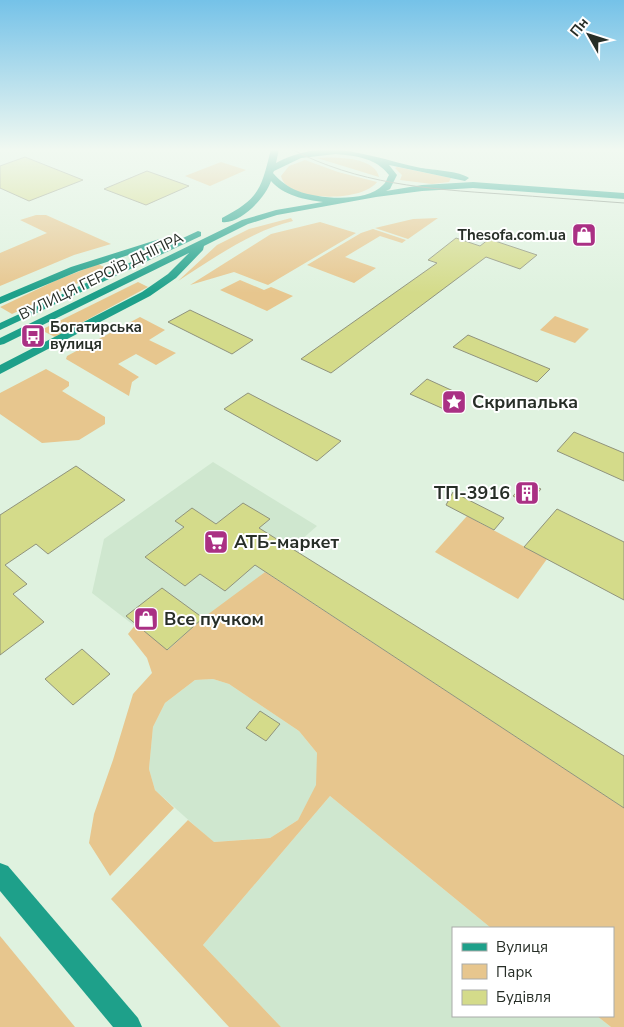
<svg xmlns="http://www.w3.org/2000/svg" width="624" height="1027" viewBox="0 0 624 1027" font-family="'Nunito Sans',sans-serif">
	<rect width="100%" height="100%" fill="#dff2df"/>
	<g fill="#cfe7cf">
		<path d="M 213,462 L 317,526 L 171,654 L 92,593 L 104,539 Z"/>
		<path d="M 213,679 L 229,684 L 299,731 L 317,753 L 317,785 L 298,820 L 270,838 L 213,842 L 155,790 L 149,769 L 153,727 L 165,703 L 195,680 Z"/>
		<path d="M 330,796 L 491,928 L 453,928 L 453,1016 L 597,1016 L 611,1027 L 281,1027 L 203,945 Z"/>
	</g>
	<g fill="#e7c68e">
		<path d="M 317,158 C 333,157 374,156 379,177 Z"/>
		<path d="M 305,160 L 338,172 L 377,182 C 363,202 287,203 281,176 L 289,166 Z"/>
		<path d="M 221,162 L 246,170 L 210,186 L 185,176 Z"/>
		<path d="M 397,167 L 451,178 L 449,182 L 432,184 L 400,180 L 402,175 L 395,168 Z"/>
		<path d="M 36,215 L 46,215 L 111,244 L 74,255 L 0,286 L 0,253 L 47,233 L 20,220 Z"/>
		<path d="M 291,218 L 293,221 C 251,231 214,258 178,281 L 217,245 L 249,229 Z"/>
		<path d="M 438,218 L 408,239 L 375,228 L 413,219 Z"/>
		<path d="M 320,222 L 356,233 L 268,285 L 234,272 L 190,285 L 271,234 Z"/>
		<path d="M 373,229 L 406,240 L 402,243 L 380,236 L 345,257 L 376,268 L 354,283 L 307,265 L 361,233 Z"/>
		<path d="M 98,264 L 108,269 L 12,314 L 0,307 L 57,280 Z"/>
		<path d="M 240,280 L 264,290 L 271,287 L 293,296 L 267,311 L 220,290 Z"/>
		<path d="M 138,282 L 148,287 L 55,337 L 41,330 Z"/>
		<path d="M 555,316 L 589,329 L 575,343 L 540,330 Z"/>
		<path d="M 140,317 L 165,330 L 149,340 L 176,353 L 156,365 L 136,354 L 118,364 L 139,377 L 132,382 L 129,396 L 66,359 L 67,356 Z"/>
		<path d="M 46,369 L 69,382 L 69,386 L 62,391 L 105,417 L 105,424 L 79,440 L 42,443 L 0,414 L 0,393 Z"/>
		<path d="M 467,516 L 547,559 L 518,599 L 435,552 Z"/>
		<path d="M 265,572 L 624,808 L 624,1027 L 611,1027 L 597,1016 L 613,1016 L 613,928 L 491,928 L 330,796 L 203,945 L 281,1027 L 229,1027 L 111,899 L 188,820 L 214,842 L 270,838 L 298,820 L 316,785 L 317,753 L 299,731 L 229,684 L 213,679 L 195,680 L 165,703 L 153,727 L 149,769 L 155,790 L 174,808 L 110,876 L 89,843 L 94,814 L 113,760 L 133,694 L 152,673 L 147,658 L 128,634 L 136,624 L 168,650 L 203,618 Z"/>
		<path d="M 0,936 L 75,1027 L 0,1027 Z"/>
	</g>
	<g fill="#d4db8a" stroke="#90937d">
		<path d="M 25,157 L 83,180 L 29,201 L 0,188 L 0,166 Z"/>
		<path d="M 147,171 L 189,186 L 146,205 L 104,189 Z"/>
		<path d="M 456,238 L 480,246 L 489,239 L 537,255 L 520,269 L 486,257 L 331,373 L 301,359 L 437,263 L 428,260 Z"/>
		<path d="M 190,310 L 253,340 L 232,354 L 168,322 Z"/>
		<path d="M 468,335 L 550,369 L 537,382 L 453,347 Z"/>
		<path d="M 427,379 L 462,395 L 446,410 L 410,394 Z"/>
		<path d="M 248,393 L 271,405 L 341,441 L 317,461 L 224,409 Z"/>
		<path d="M 574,432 L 624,453 L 624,481 L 557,451 Z"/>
		<path d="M 76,466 L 125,500 L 48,554 L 36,544 L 5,565 L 27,584 L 13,594 L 44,622 L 0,655 L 0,515 Z"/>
		<path d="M 526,482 L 541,489 L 528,504 L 513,496 Z"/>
		<path d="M 453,492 L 504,518 L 494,530 L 446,505 Z"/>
		<path d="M 243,503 L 270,519 L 259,528 L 624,756 L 624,808 L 255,565 L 225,591 L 200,574 L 185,586 L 145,557 L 184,527 L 175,521 L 192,508 L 216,524 Z"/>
		<path d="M 557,509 L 624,542 L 624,600 L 524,547 Z"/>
		<path d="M 162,588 L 203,618 L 167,650 L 126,616 Z"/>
		<path d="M 82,649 L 110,674 L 73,705 L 45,679 Z"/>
		<path d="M 260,711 L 280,724 L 266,741 L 246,728 Z"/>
	</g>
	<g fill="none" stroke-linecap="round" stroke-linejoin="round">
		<g fill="#1ea08a" fill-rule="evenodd">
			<path d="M 271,149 L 279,149 L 276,163 C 327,136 369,157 421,168 C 433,170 460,171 469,178 L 465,181 L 389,165 L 397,175 L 390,189 L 386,191 L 422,185 L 473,182 L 624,193 L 624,199 L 473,188 L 422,191 L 376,197 L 277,215 L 248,224 L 204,246 L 203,250 L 176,278 L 150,296 L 0,374 L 0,365 L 142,292 L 168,274 L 189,253 L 4,344 L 0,345 L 0,338 L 242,220 L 276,210 L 323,202 C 305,200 283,195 271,181 C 266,197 240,225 222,222 L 222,218 C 260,198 261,189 271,149 ZM 336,154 C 357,156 376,158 389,175 C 387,178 386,183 383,185 C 366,203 319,199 298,191 C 288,187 280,181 273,173 L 274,171 L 301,158 Z"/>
			<path d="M 198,231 L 201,232 L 201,236 L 0,330 L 0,323 Z"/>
			<path d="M 169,236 L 174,239 L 172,241 L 79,271 L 0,304 L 0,297 L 71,267 Z"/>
			<path d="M 0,863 L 8,866 L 138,1018 L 142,1027 L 113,1027 L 0,891 Z"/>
		</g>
		<path stroke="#7b887b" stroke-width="1" d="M 291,149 C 358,184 427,189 502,194 C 543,197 583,200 624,203"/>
	</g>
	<linearGradient id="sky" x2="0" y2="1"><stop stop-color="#75c2e8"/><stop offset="0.51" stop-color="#f1f9f1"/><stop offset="1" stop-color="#f1f9f1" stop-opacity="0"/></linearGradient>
	<rect width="624" height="293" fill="url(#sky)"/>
	<defs>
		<symbol id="shop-square" viewBox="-11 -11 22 22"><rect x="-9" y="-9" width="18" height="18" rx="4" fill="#aa3084" stroke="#fff"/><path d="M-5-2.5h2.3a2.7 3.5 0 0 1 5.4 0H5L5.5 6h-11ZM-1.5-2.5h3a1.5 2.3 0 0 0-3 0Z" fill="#fff"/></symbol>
		<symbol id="bus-square" viewBox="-11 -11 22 22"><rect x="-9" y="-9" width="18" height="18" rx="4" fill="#aa3084" stroke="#fff"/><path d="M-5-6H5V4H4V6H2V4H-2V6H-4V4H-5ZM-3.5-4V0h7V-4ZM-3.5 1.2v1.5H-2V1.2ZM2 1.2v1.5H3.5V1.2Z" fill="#fff"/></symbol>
		<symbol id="sight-square" viewBox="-11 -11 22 22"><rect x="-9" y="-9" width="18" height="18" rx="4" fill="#aa3084" stroke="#fff"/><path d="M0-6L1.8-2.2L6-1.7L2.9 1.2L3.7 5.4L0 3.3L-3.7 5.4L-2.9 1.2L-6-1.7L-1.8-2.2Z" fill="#fff"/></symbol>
		<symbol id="building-square" viewBox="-11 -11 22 22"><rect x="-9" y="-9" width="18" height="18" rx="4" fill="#aa3084" stroke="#fff"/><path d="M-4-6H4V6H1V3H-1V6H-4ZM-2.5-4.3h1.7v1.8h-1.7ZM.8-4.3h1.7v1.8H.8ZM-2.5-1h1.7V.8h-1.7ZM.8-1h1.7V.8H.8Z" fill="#fff"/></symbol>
		<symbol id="supermarket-square" viewBox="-11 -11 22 22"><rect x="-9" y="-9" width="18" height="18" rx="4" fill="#aa3084" stroke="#fff"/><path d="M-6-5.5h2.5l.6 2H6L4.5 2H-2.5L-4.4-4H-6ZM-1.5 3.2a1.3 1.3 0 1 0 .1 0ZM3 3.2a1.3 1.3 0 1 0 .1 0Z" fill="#fff"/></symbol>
	</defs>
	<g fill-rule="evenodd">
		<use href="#shop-square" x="570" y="221" width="28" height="28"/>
		<use href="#bus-square" x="19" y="322" width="28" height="28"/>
		<use href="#sight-square" x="440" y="388" width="28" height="28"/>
		<use href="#building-square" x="513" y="479" width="28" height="28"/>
		<use href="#supermarket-square" x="202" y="528" width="28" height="28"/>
		<use href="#shop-square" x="132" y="605" width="28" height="28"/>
	</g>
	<g text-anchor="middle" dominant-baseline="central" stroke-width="4" stroke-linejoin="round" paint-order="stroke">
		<g font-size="15" font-weight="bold" fill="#272e27" stroke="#fff" text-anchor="end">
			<text x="566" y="235">Thesofa.com.ua</text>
			<text x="50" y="327" text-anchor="start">Богатирська<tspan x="50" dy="17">вулиця</tspan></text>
		</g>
		<g font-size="15" fill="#272e27" stroke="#fff">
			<text transform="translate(101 276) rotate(-26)">ВУЛИЦЯ ГЕРОЇВ ДНІПРА</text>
		</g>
		<g font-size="18" font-weight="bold" fill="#272e27" stroke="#fff" text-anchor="start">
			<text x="472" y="402">Скрипалька</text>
			<text x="510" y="493" text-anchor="end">ТП-3916</text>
			<text x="234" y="542">АТБ-маркет</text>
			<text x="164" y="619">Все пучком</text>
		</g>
	</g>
	<rect x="452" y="927" width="162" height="90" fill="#ffffff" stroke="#a9aba9"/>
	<rect x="462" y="943" width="25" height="8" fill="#1ea08a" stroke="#a9aba9"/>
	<text x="496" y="952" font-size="15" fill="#272e27">Вулиця</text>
	<rect x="462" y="964" width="25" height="15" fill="#e7c68e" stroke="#a9aba9"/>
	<text x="496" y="977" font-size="15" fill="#272e27">Парк</text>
	<rect x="462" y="990" width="25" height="15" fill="#d4db8a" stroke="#a9aba9"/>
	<text x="496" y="1002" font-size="15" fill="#272e27">Будівля</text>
	<g transform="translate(589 35) rotate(309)" stroke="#ffffff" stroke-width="4" paint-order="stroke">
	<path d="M0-4L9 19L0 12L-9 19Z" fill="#272e27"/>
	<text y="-8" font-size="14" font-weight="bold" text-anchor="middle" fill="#272e27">Пн</text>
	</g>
</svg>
